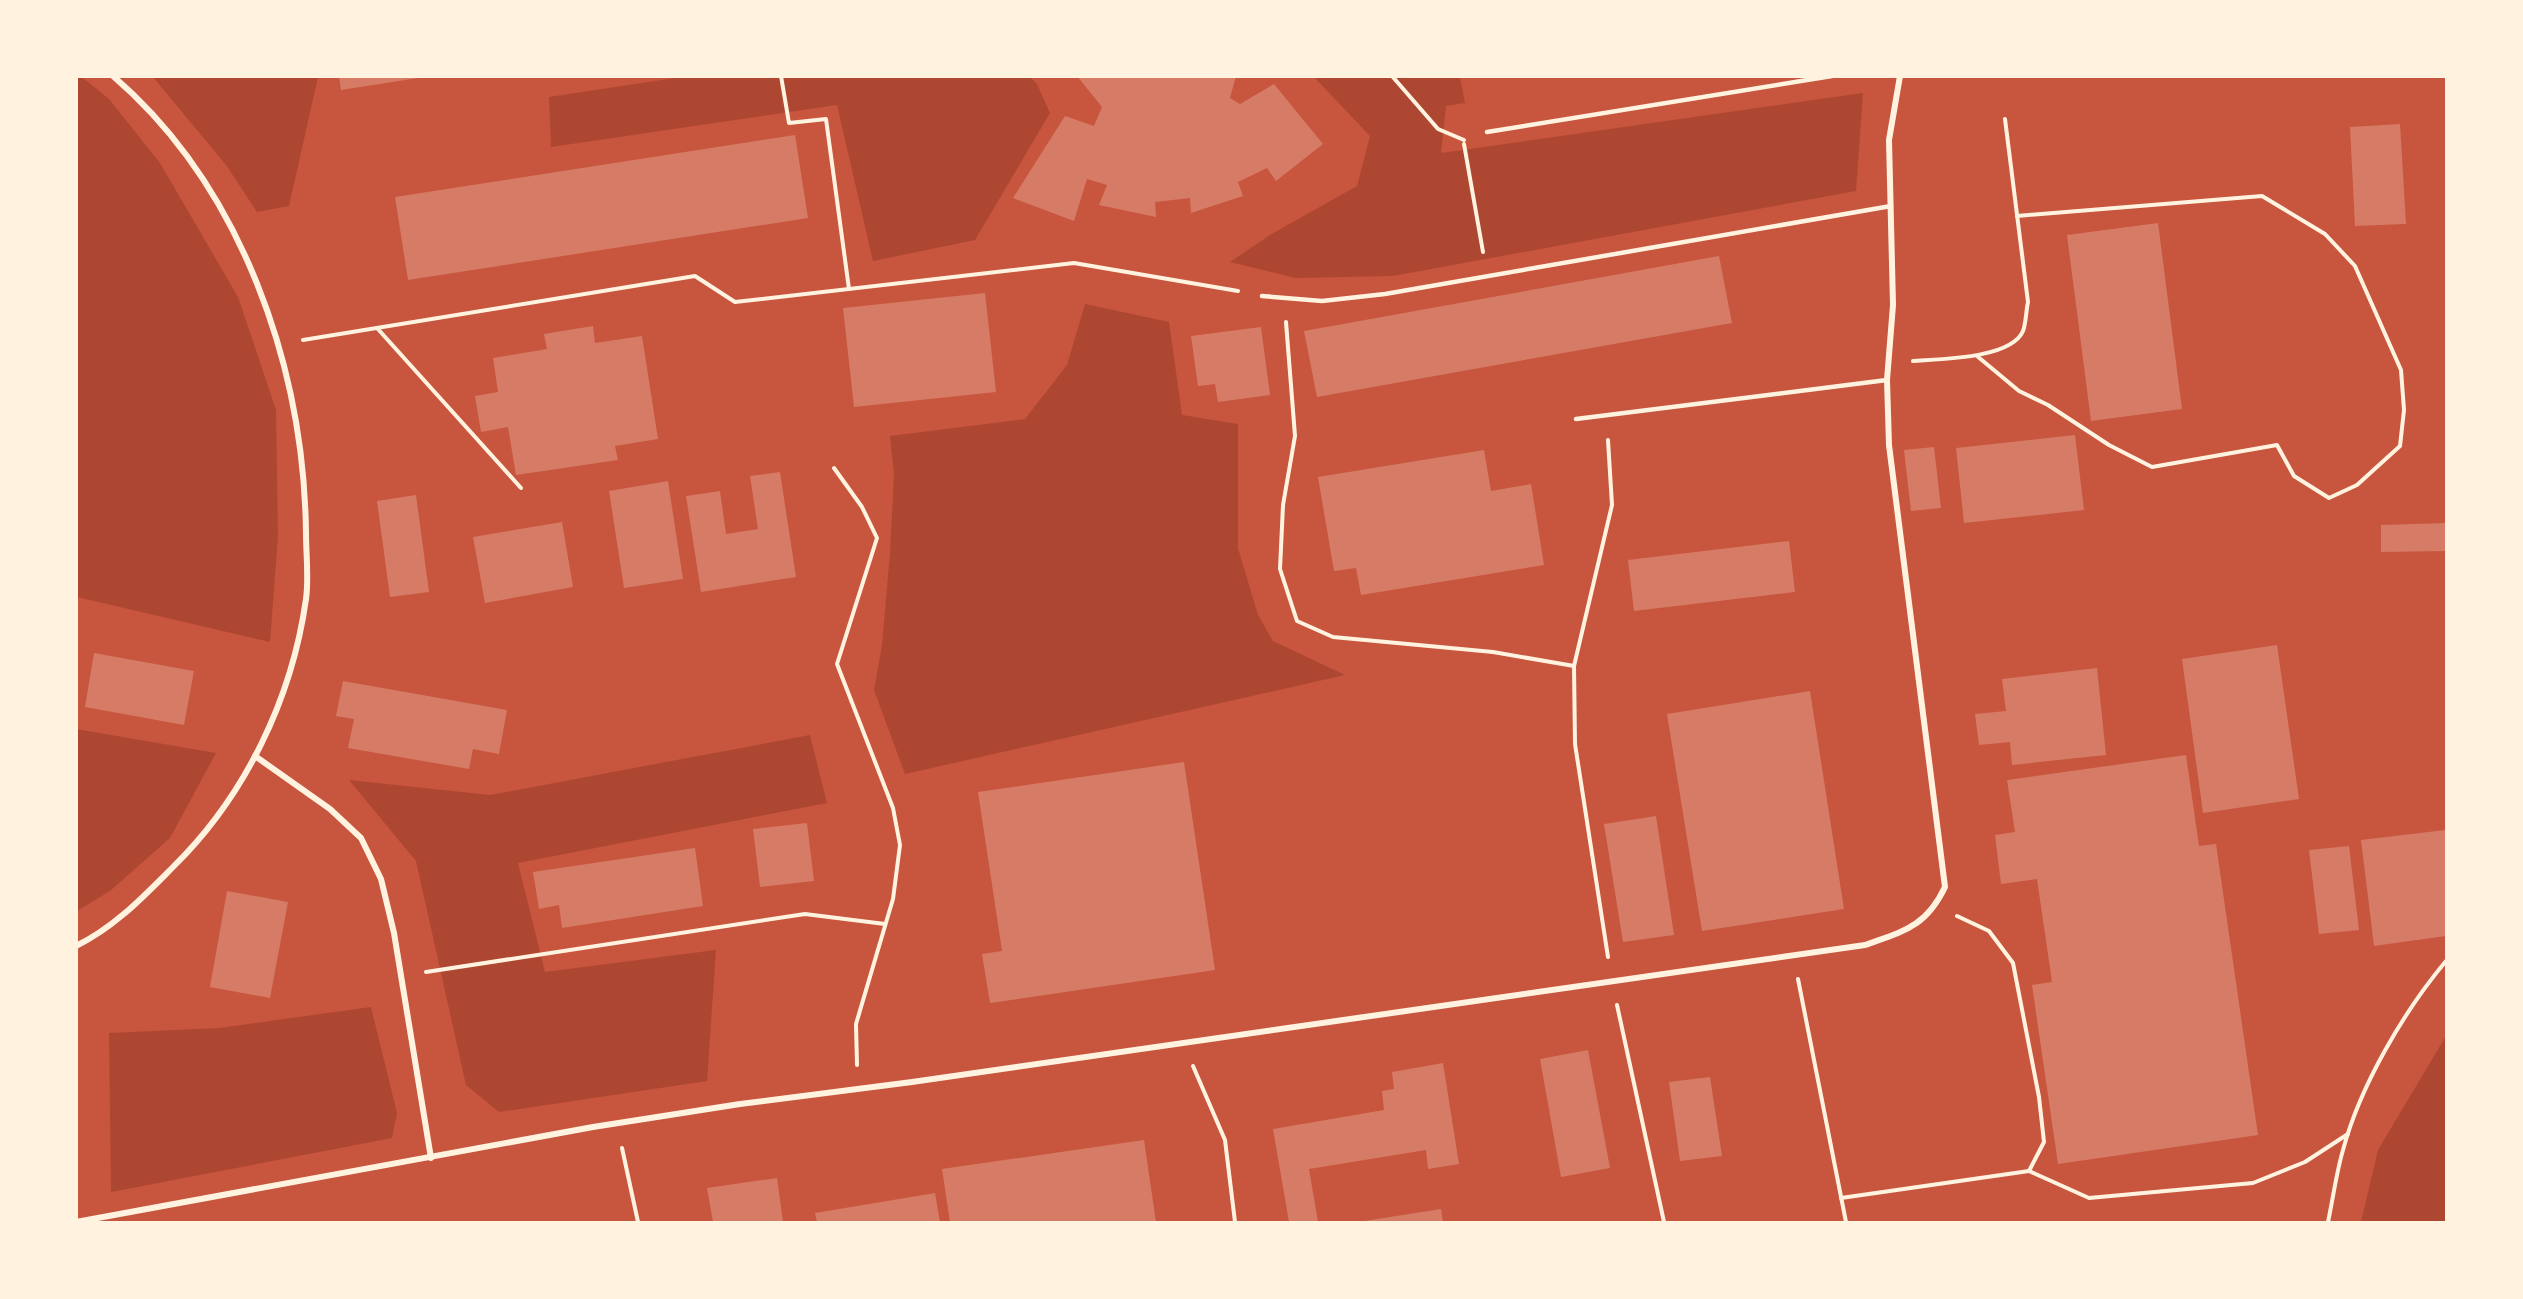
<svg xmlns="http://www.w3.org/2000/svg" width="2523" height="1299" viewBox="0 0 2523 1299" font-family="Poppins,sans-serif">
	<rect width="100%" height="100%" fill="#c8553d"/>
	<g fill="#ae4732">
		<path d="M 688,76 L 1029,76 L 1037,84 L 1050,113 L 975,240 L 873,261 L 837,105 L 551,147 L 549,97 Z"/>
		<path d="M 82,77 L 109,99 L 160,163 L 238,297 L 276,410 L 278,536 L 270,642 L 77,597 L 76,77 Z"/>
		<path d="M 153,77 L 318,77 L 289,206 L 257,212 L 226,165 Z"/>
		<path d="M 1314,77 L 1460,77 L 1465,103 L 1446,106 L 1441,153 L 1863,93 L 1856,191 L 1393,276 L 1295,278 L 1230,262 L 1270,235 L 1357,186 L 1370,136 Z"/>
		<path d="M 1085,304 L 1169,322 L 1182,415 L 1238,424 L 1238,548 L 1258,615 L 1273,641 L 1345,675 L 905,774 L 874,690 L 882,645 L 890,553 L 894,475 L 890,436 L 1025,419 L 1067,365 Z"/>
		<path d="M 76,729 L 216,753 L 170,838 L 110,891 L 77,911 Z"/>
		<path d="M 810,735 L 827,803 L 518,863 L 545,972 L 716,950 L 707,1081 L 499,1112 L 466,1085 L 416,861 L 349,780 L 490,795 Z"/>
		<path d="M 371,1007 L 397,1113 L 392,1138 L 111,1192 L 109,1033 L 219,1028 Z"/>
		<path d="M 2446,1036 L 2446,1222 L 2361,1222 L 2378,1150 Z"/>
	</g>
	<g fill="#d67c66">
		<path d="M 339,76 L 418,76 L 418,78 L 341,90 Z"/>
		<path d="M 1077,76 L 1236,76 L 1230,98 L 1240,104 L 1274,84 L 1323,144 L 1276,181 L 1267,168 L 1238,182 L 1243,196 L 1191,213 L 1190,198 L 1155,202 L 1156,217 L 1099,205 L 1107,185 L 1087,179 L 1074,221 L 1013,198 L 1065,116 L 1094,126 L 1102,107 Z"/>
		<path d="M 2400,124 L 2406,224 L 2355,226 L 2350,127 Z"/>
		<path d="M 795,135 L 808,218 L 408,280 L 395,197 Z"/>
		<path d="M 2158,223 L 2182,409 L 2091,421 L 2067,235 Z"/>
		<path d="M 1719,256 L 1732,323 L 1317,397 L 1304,331 Z"/>
		<path d="M 985,293 L 996,392 L 854,407 L 843,308 Z"/>
		<path d="M 593,326 L 595,343 L 642,336 L 658,439 L 615,446 L 618,460 L 516,475 L 508,427 L 481,432 L 475,396 L 498,392 L 493,358 L 547,349 L 544,334 Z"/>
		<path d="M 1261,327 L 1270,395 L 1218,402 L 1215,384 L 1198,386 L 1191,336 Z"/>
		<path d="M 2075,435 L 2084,510 L 1964,523 L 1956,448 Z"/>
		<path d="M 1934,447 L 1941,508 L 1911,511 L 1904,450 Z"/>
		<path d="M 1484,450 L 1491,491 L 1531,484 L 1544,565 L 1361,595 L 1356,568 L 1334,571 L 1318,477 Z"/>
		<path d="M 780,472 L 796,577 L 701,592 L 686,496 L 720,491 L 726,534 L 758,529 L 750,476 Z"/>
		<path d="M 668,481 L 683,579 L 624,588 L 609,491 Z"/>
		<path d="M 416,495 L 429,592 L 390,597 L 377,501 Z"/>
		<path d="M 562,522 L 573,587 L 485,603 L 473,537 Z"/>
		<path d="M 2446,523 L 2446,551 L 2381,552 L 2381,525 Z"/>
		<path d="M 1789,541 L 1795,592 L 1634,611 L 1628,560 Z"/>
		<path d="M 2277,645 L 2299,799 L 2203,813 L 2182,659 Z"/>
		<path d="M 94,653 L 194,671 L 184,725 L 85,707 Z"/>
		<path d="M 2097,668 L 2106,755 L 2012,765 L 2010,742 L 1979,745 L 1975,714 L 2006,711 L 2002,679 Z"/>
		<path d="M 343,681 L 507,710 L 499,754 L 473,749 L 469,769 L 348,748 L 354,719 L 336,716 Z"/>
		<path d="M 1810,691 L 1844,909 L 1702,931 L 1667,714 Z"/>
		<path d="M 2186,755 L 2199,846 L 2216,844 L 2258,1135 L 2058,1164 L 2032,985 L 2052,982 L 2037,879 L 2001,884 L 1995,835 L 2015,832 L 2007,780 Z"/>
		<path d="M 1184,762 L 1215,970 L 990,1003 L 982,954 L 1002,951 L 978,792 Z"/>
		<path d="M 1656,816 L 1674,935 L 1623,942 L 1604,824 Z"/>
		<path d="M 807,823 L 814,881 L 760,887 L 753,829 Z"/>
		<path d="M 2445,830 L 2446,936 L 2374,946 L 2361,840 Z"/>
		<path d="M 2349,846 L 2359,930 L 2319,934 L 2309,850 Z"/>
		<path d="M 695,848 L 703,906 L 562,928 L 559,905 L 539,909 L 533,872 Z"/>
		<path d="M 227,891 L 288,902 L 270,998 L 210,987 Z"/>
		<path d="M 1588,1050 L 1610,1168 L 1561,1177 L 1540,1059 Z"/>
		<path d="M 1443,1063 L 1459,1164 L 1428,1169 L 1426,1150 L 1309,1169 L 1318,1222 L 1289,1222 L 1273,1129 L 1384,1110 L 1382,1091 L 1394,1089 L 1392,1072 Z"/>
		<path d="M 1710,1077 L 1722,1156 L 1680,1161 L 1669,1082 Z"/>
		<path d="M 1144,1140 L 1156,1222 L 950,1222 L 942,1169 Z"/>
		<path d="M 777,1178 L 783,1222 L 713,1222 L 707,1188 Z"/>
		<path d="M 935,1193 L 940,1222 L 817,1222 L 815,1213 Z"/>
		<path d="M 1441,1209 L 1443,1222 L 1365,1222 L 1364,1221 Z"/>
	</g>
	<g fill="none" stroke-linecap="round" stroke-linejoin="round">
		<g stroke="#fff3e0" stroke-width="4">
			<path d="M 781,76 L 789,123 L 826,119 L 849,289"/>
			<path d="M 1392,76 L 1438,129 L 1464,140"/>
			<path d="M 1464,144 L 1483,252"/>
			<path d="M 1286,322 L 1295,436 L 1283,505 L 1280,569 L 1297,621 L 1333,637 L 1493,652 L 1574,666"/>
			<path d="M 377,328 L 521,488"/>
			<path d="M 303,340 L 695,276 L 735,302 L 1074,263 L 1238,291"/>
			<path d="M 1977,356 L 2019,391 L 2048,405 L 2109,445 L 2152,467 L 2277,445 L 2294,476 L 2329,498 L 2357,485 L 2400,446 L 2404,410 L 2401,370 L 2355,266 L 2325,234 L 2262,196 L 2017,216"/>
			<path d="M 1913,361 C 1939,359 2011,359 2023,331 C 2026,323 2026,311 2028,302 L 2005,119"/>
			<path d="M 1608,440 L 1612,505 L 1574,666 L 1575,744 L 1608,957"/>
			<path d="M 834,468 L 862,507 L 877,538 L 837,664 L 893,808 L 900,845 L 893,899 L 856,1024 L 857,1065"/>
			<path d="M 426,972 L 805,914 L 885,924"/>
			<path d="M 1798,979 L 1846,1222"/>
			<path d="M 1617,1005 L 1664,1222"/>
			<path d="M 1193,1066 L 1225,1140 L 1235,1222"/>
			<path d="M 622,1148 L 638,1222"/>
			<path d="M 2029,1171 L 2089,1198 L 2253,1183 L 2305,1162 L 2348,1134"/>
			<path d="M 1841,1198 L 2029,1171 L 2044,1142 L 2039,1097 L 2013,963 L 1989,931 L 1957,916"/>
			<path d="M 2328,1222 C 2333,1199 2336,1174 2343,1150 C 2360,1086 2404,1011 2446,961"/>
		</g>
		<g stroke="#fff3e0" stroke-width="4.5">
			<path d="M 1487,132 L 1832,76"/>
			<path d="M 1262,296 L 1322,301 L 1385,294 L 1891,206"/>
			<path d="M 1576,419 L 1887,380"/>
		</g>
		<g stroke="#fff3e0" stroke-width="6">
			<path d="M 255,756 L 330,809 L 361,838 L 381,879 L 394,933 L 431,1158"/>
			<path d="M 76,946 C 115,927 144,896 174,866 C 245,796 292,699 306,599 C 309,578 306,555 306,533 C 304,367 242,187 113,76"/>
			<path d="M 76,1222 L 593,1127 L 740,1104 L 912,1082 L 1865,945 C 1904,931 1926,927 1945,887 L 1889,445 L 1887,380 L 1893,305 L 1889,140 L 1900,76"/>
		</g>
	</g>
	<rect width="2523" height="1299" fill="none" stroke="#fff3e0" stroke-width="156"/>
</svg>
